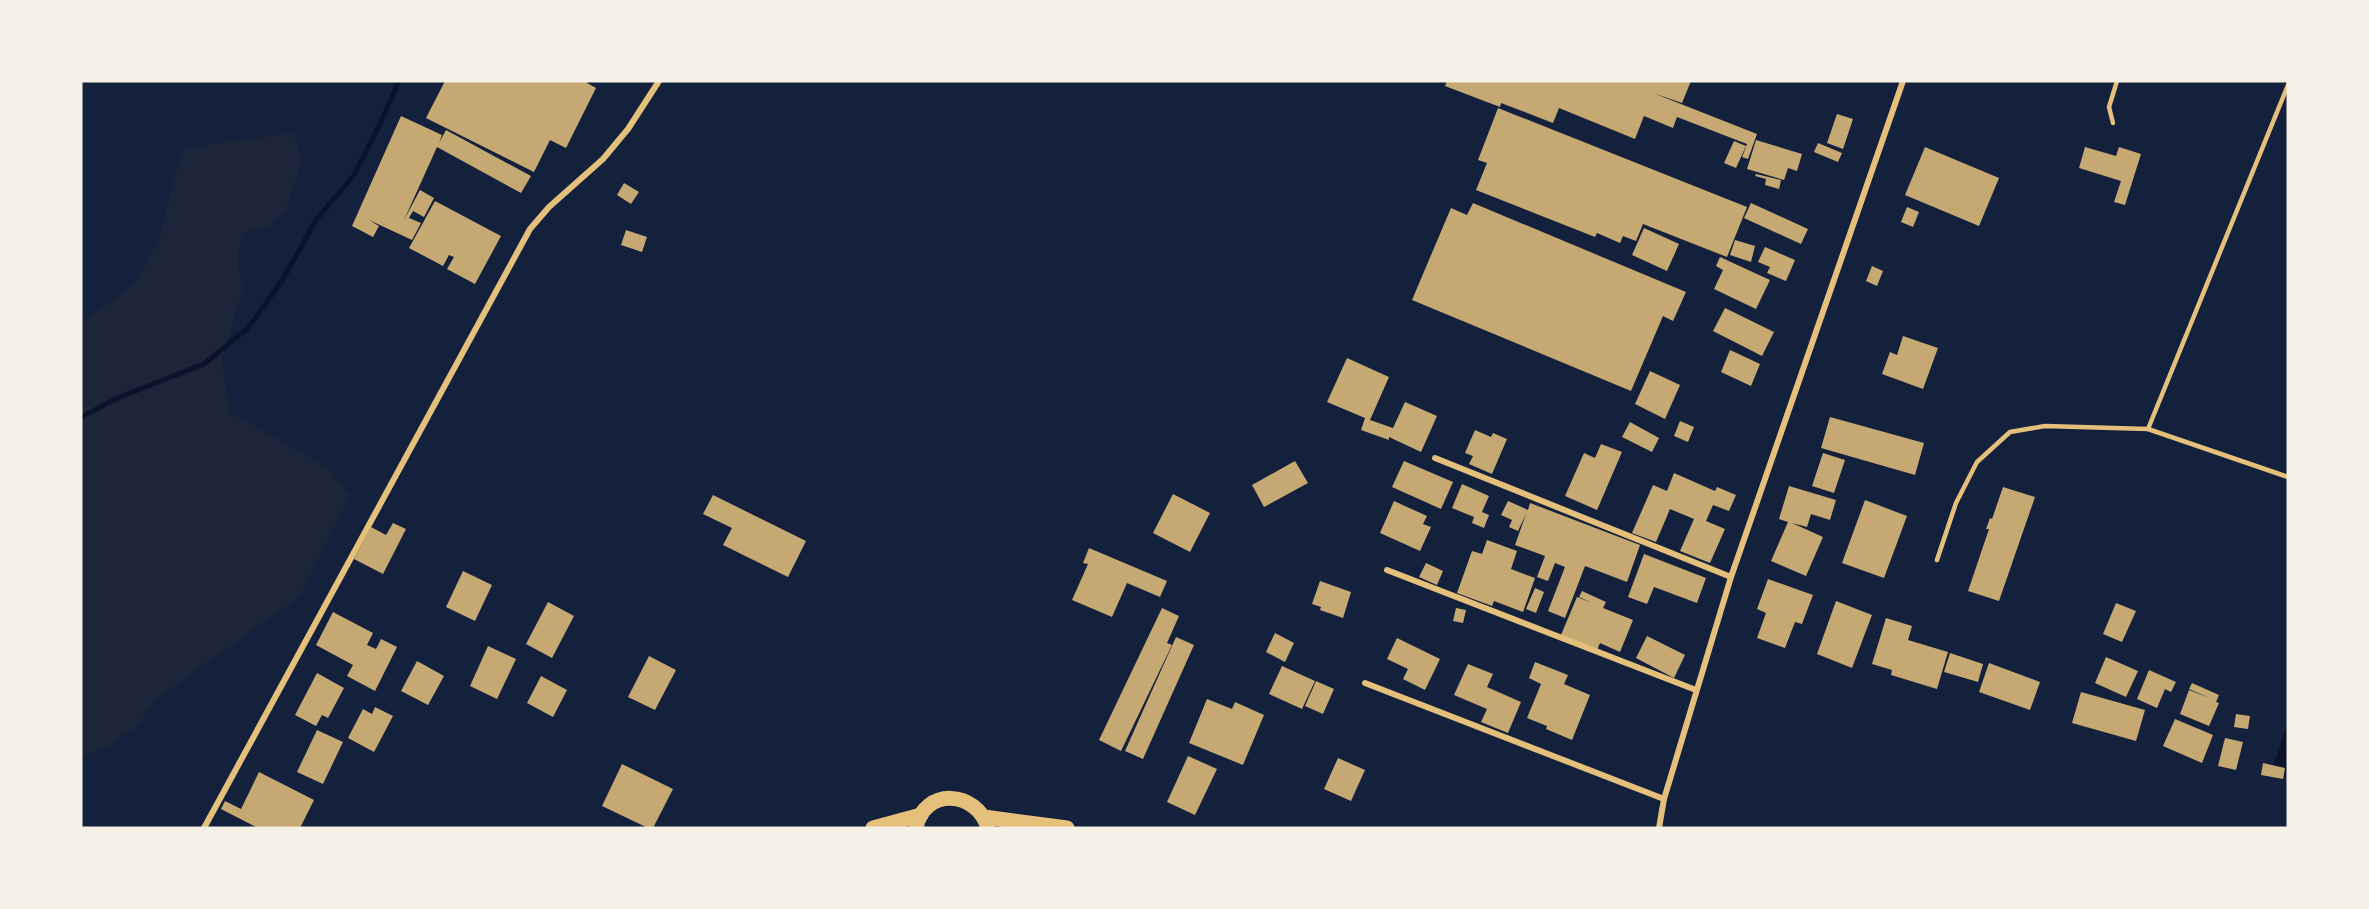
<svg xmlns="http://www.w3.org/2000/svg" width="2369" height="909" viewBox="0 0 2369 909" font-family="'Titillium Web',sans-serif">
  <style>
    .green { fill: #1d2539 }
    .water { fill: #0b132b }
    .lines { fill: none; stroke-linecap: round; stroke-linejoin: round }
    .stream { stroke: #0b132b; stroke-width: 5 }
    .building { fill: #c6a872 }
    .service { stroke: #e5c07b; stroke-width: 4.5 }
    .minor { stroke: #e5c07b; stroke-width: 6 }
    .trunk { stroke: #e5c07b; stroke-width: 15 }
  </style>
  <rect width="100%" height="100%" fill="#14213d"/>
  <path class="green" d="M293,133L302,160L286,211L270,225L244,233L237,254L242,290L222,360L230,412L330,469L350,495L299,597L155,700L137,726L106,747L81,758V324L136,282L159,240L183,148Z"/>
  <path class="water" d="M2288,722V772L2273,767Z"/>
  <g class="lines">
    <path class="stream" d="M81,417L120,397L204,364L247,329L282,281L316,220L354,175L379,126L399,81"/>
  </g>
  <g class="building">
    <path d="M445,81H588L587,83L596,88L566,148L550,140L534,172L426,118Z"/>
    <path d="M1447,81H1691L1682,103L1653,93L1757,134L1748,159L1742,157L1747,144L1677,117L1673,128L1644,116L1635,139L1559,108L1553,123L1501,103L1500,107L1445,86Z"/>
    <path d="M1498,108L1747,207L1727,257L1643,224L1636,241L1623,236L1620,243L1597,233L1595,237L1476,190L1487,163L1478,160Z"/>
    <path d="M1837,114L1853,119L1843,149L1827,143Z"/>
    <path d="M401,116L442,135L439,143L446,130L531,176L521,193L437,147L404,220L420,190L434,198L424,217L413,211L409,218L421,223L412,240L369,220L379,226L373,237L352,226Z"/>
    <path d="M1756,140L1802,154L1797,171L1788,168L1784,180L1747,169Z"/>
    <path d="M1734,141L1746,146L1736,168L1724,163Z"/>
    <path d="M1818,143L1842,153L1838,162L1814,152Z"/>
    <path d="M1925,147L1999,178L1979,226L1905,195Z"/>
    <path d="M2085,147L2116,156L2119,147L2141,154L2125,205L2114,202L2121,181L2079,168Z"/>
    <path d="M1756,174L1781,180L1779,189L1765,185L1766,179L1755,176Z"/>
    <path d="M624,183L639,192L631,204L617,195Z"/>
    <path d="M435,201L501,236L475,284L447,269L454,257L449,255L443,266L409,248Z"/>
    <path d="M1473,203L1686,292L1673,321L1663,316L1631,391L1412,300L1451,208L1467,215Z"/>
    <path d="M1751,203L1808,229L1801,244L1744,218Z"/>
    <path d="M1907,207L1919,212L1913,227L1901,222Z"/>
    <path d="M1644,228L1679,244L1667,271L1632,255Z"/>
    <path d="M626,230L647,237L642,252L621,245Z"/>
    <path d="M1735,240L1755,246L1751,262L1730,255Z"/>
    <path d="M1765,247L1795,260L1786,281L1767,273L1770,267L1758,262Z"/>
    <path d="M1720,257L1770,280L1756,309L1714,289L1723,270L1716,266Z"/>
    <path d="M1872,266L1883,271L1877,286L1866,281Z"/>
    <path d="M1725,308L1774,332L1762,356L1713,331Z"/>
    <path d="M1903,336L1938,348L1923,389L1882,374L1890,352L1897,355Z"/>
    <path d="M1730,350L1760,364L1751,386L1721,372Z"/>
    <path d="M1347,358L1389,377L1370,420L1393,428L1405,402L1437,416L1421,452L1389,437V440L1361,430L1365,418L1327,402Z"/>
    <path d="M1650,371L1680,385L1665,419L1635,404Z"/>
    <path d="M1830,417L1924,443L1915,475L1821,448Z"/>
    <path d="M1680,421L1694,427L1688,442L1674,436Z"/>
    <path d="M1630,422L1659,438L1652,452L1622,437Z"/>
    <path d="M1475,430L1491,437L1493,433L1507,439L1492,474L1469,464L1473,456L1465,453Z"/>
    <path d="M1601,444L1622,452L1597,510L1565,496L1584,453L1595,458Z"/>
    <path d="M1823,453L1845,460L1834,493L1812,486Z"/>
    <path d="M1295,461L1308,483L1264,507L1252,485Z"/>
    <path d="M1404,461L1453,482L1441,509L1392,487Z"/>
    <path d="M1674,473L1715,491L1717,487L1736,495L1729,511L1713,505L1706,521L1725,529L1710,563L1680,551L1694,519L1670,509L1656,542L1632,533L1653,485L1667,491Z"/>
    <path d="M1462,484L1489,496L1482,512L1489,515L1484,528L1472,523L1474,517L1452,508Z"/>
    <path d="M1789,486L1836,500L1830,520L1811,514L1807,527L1792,523L1823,537L1806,576L1771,561L1788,522L1779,519Z"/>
    <path d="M2003,487L2035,497L1999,601L1968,591L1989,529H1986L1990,518L1992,519Z"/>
    <path d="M1173,494L1210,513L1190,552L1153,533Z"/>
    <path d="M713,495L806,541L788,577L723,545L732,528L703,514Z"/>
    <path d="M1865,500L1907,516L1884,578L1842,563Z"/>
    <path d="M1394,501L1427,516L1423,524L1431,527L1420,551L1380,533Z"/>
    <path d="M1508,501L1528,510L1530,503L1640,545L1627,582L1585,566L1565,618L1548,611L1565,567L1555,563L1548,581L1537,577L1545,556L1515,545L1526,514L1518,531L1509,527L1512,520L1501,515Z"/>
    <path d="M393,523L406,529L383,574L354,559L371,527L386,535Z"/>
    <path d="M1487,540L1517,551L1511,569L1535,578L1523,612L1494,601L1492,606L1457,593L1472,551L1482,554Z"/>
    <path d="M1089,548L1167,581L1160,597L1127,583L1112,617L1072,600L1088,564L1083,563Z"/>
    <path d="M1644,554L1706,578L1697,603L1654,587L1647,604L1628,597Z"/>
    <path d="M1426,563L1443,571L1437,585L1419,577Z"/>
    <path d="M463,571L492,585L475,621L446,607Z"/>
    <path d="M1768,579L1813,595L1802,624L1795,622L1785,648L1757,638L1766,613L1757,609Z"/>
    <path d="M1320,581L1351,592L1343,618L1320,610L1321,607L1312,604Z"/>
    <path d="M1535,588L1544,592L1536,613L1526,609Z"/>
    <path d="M1582,591L1606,602L1603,608L1633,620L1620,652L1600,643L1597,650L1561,635L1577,597L1592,603L1579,597Z"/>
    <path d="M1836,601L1872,615L1852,668L1817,654Z"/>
    <path d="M548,602L574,616L552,658L526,644Z"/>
    <path d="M2116,603L2136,611L2122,642L2103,634Z"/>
    <path d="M1162,608L1179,616L1167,643L1172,645L1121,751L1099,740Z"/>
    <path d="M1456,608L1466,610L1463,623L1453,621Z"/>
    <path d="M333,612L373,633L367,645L376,649L381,639L397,647L375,691L347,676L353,665L316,645Z"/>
    <path d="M1886,618L1912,626L1908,640L1948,652L1937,689L1891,675L1892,670L1872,664Z"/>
    <path d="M1275,633L1294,643L1285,662L1266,652Z"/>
    <path d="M1647,636L1685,655L1674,678L1636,658Z"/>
    <path d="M1176,637L1194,645L1143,759L1125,751Z"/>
    <path d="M1397,638L1440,659L1425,690L1403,679L1408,669L1387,659Z"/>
    <path d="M488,646L516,659L497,699L470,686Z"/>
    <path d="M1950,653L1983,664L1978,682L1944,672Z"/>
    <path d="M649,656L676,670L655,710L628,697Z"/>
    <path d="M2106,657L2138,671L2126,697L2095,683Z"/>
    <path d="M417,661L444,676L428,705L401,691Z"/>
    <path d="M1535,662L1568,675L1564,684L1590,695L1572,740L1546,729L1547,726L1527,718L1541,684L1529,678Z"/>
    <path d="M1989,663L2040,682L2030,710L1979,692Z"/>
    <path d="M1468,664L1493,674L1487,687L1521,702L1508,733L1481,722L1487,709L1454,695Z"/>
    <path d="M1282,666L1315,681L1302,709L1269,694Z"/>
    <path d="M2149,670L2176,682L2171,692L2165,689L2157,708L2137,699Z"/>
    <path d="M317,673L344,688L328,718L322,715L316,726L295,715Z"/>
    <path d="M541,676L567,690L553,717L527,703Z"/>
    <path d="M1316,681L1334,689L1323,714L1305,706Z"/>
    <path d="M2192,683L2219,695L2216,702L2219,703L2209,726L2180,714L2189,690L2210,698L2189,689Z"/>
    <path d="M2081,692L2145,710L2136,741L2072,723Z"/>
    <path d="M1207,699L1232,709L1235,702L1264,715L1243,765L1189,743Z"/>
    <path d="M375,707L393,716L374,752L348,738L363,709L372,714Z"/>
    <path d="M2236,714L2250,716L2248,729L2234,727Z"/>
    <path d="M2175,719L2213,735L2202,763L2163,746Z"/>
    <path d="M317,730L343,742L323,784L297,772Z"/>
    <path d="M2225,738L2243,742L2236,770L2218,766Z"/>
    <path d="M1188,756L1217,769L1195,815L1167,802Z"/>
    <path d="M1338,758L1365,770L1351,801L1324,789Z"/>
    <path d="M2263,763L2285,768L2283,779L2261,775Z"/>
    <path d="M622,764L673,789L653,828H648L602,806Z"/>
    <path d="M259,772L314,800L300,828H258L221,809L225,801L241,809Z"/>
  </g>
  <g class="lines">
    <g class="service">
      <path d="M2113,123L2109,107L2117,81"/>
      <path d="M2148,429L2288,85"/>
      <path d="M1937,560L1956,503L1977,462L2010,432L2045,426L2148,429L2288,477"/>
    </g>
    <g class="minor">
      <path d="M1435,458L1731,577"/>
      <path d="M1387,570L1696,690"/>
      <path d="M1365,683L1664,799"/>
      <path d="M204,828L530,229L549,207L603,159L628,129L659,81"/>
      <path d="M1659,828L1664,799L1731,577L1903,81"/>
    </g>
    <g class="trunk">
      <path d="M984,817L1067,828"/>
      <path d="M873,828L921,815"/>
      <path d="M916,828C924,787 977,790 988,828"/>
    </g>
  </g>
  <rect width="2369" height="909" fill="none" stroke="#f6f1e7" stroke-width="165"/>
</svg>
